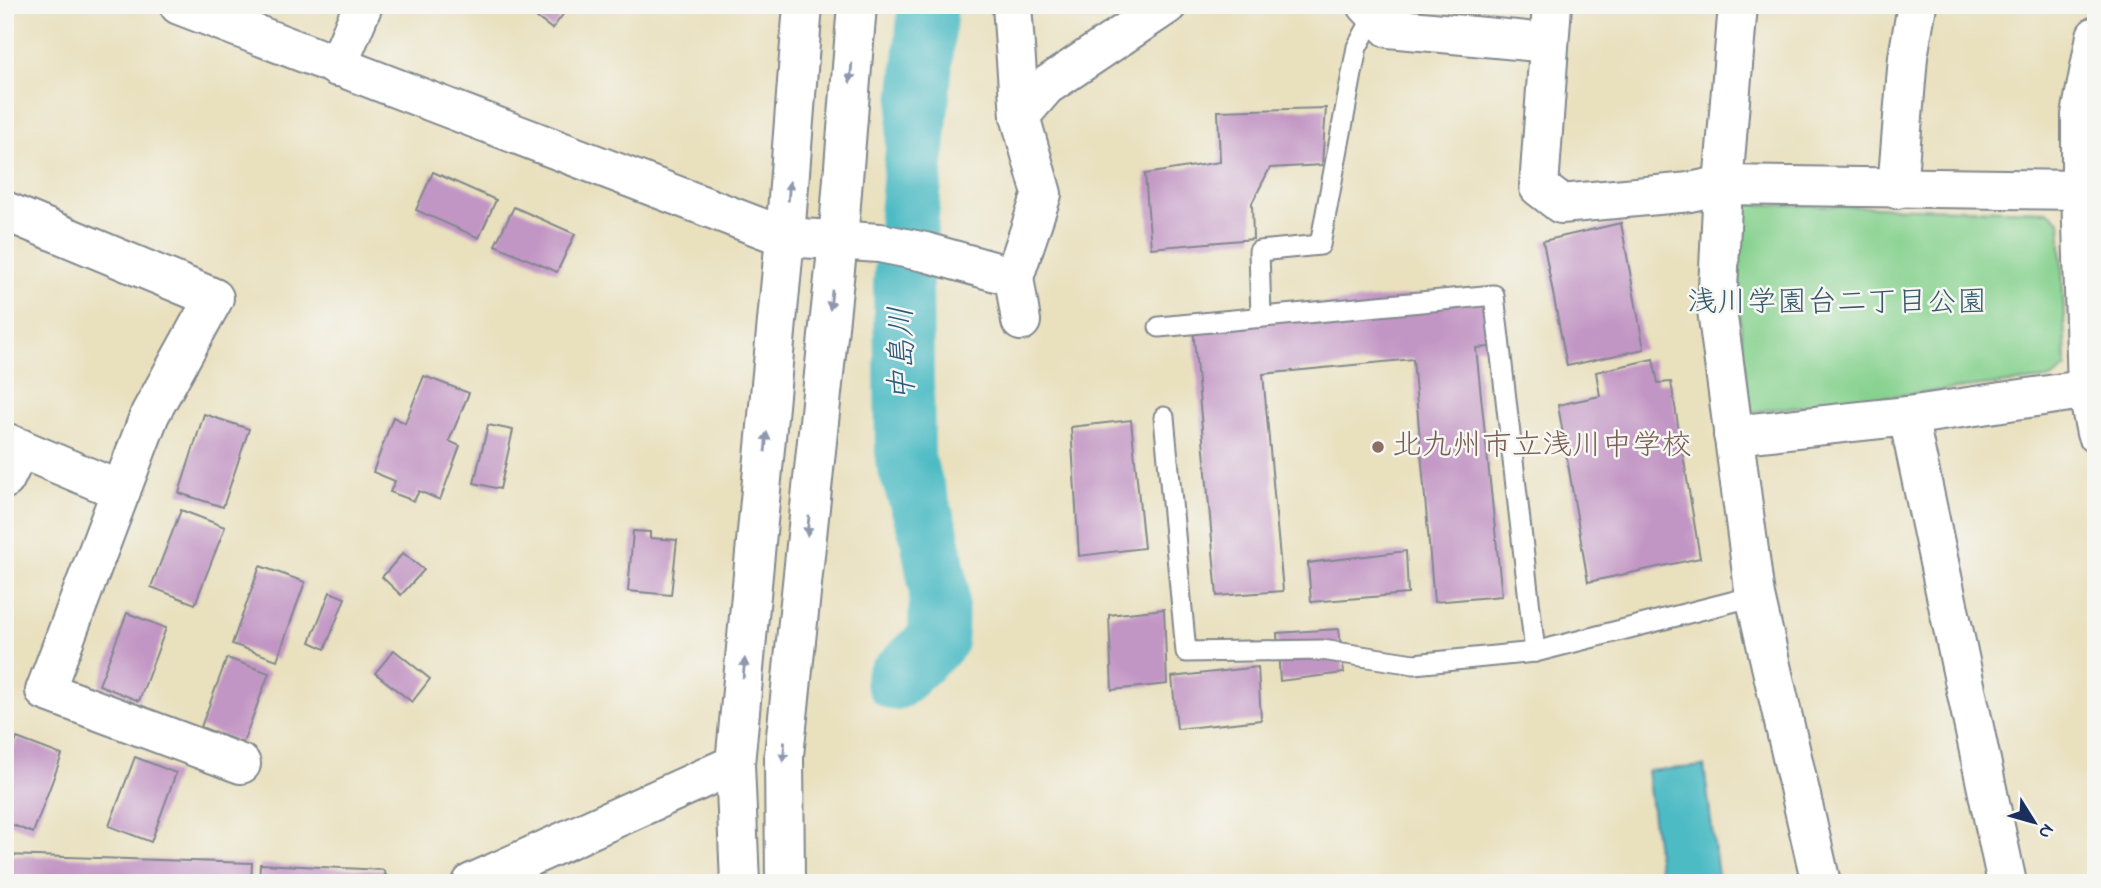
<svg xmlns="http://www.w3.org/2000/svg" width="2101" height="888" viewBox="0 0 2101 888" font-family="'Indie Flower','Klee One',sans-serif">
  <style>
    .green { fill: #86d18e; stroke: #508076; stroke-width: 2 }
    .water { fill: #4dbbc4; stroke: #347591; stroke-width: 2 }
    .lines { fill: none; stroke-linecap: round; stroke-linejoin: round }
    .river { stroke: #4dbbc4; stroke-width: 60 }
    .building { fill: #c296c4 }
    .service-casing { stroke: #82888e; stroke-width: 23 }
    .minor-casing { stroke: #82888e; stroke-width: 42 }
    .tertiary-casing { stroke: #82888e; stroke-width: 42 }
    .service { stroke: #fff; stroke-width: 19 }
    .minor { stroke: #fff; stroke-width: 38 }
    .tertiary { stroke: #fff; stroke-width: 38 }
    .oneway { fill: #8d97ae }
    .education-dot { fill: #8d6e63; stroke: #f6f6f2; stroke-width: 2.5 }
    .labels { text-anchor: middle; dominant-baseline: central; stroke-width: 5; stroke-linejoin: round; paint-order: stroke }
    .park-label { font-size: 30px; fill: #36586a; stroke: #f6f6f2 }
    .education-label { font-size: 30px; fill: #785e54; stroke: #f6f6f2; text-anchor: start }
    .water-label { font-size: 32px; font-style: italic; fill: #2a597d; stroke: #f6f6f2 }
  </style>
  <rect width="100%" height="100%" fill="#f6f6f2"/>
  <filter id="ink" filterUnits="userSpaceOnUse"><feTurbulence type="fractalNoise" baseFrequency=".0143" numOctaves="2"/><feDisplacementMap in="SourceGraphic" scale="14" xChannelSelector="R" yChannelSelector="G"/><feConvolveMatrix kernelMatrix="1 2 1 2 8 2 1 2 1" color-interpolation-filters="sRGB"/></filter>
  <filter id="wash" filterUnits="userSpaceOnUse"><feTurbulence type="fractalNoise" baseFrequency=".00686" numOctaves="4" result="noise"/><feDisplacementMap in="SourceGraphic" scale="28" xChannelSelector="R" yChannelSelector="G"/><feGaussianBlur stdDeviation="1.57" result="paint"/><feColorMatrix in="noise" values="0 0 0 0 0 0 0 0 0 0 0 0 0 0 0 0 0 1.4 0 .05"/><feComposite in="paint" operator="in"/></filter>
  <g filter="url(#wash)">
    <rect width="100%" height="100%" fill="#e9e0be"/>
    <path class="green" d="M1738,204L2047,211L2060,221L2066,367L2053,378L1749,412L1739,308Z"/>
    <path class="water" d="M1704,766L1719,883H1661L1647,771Z"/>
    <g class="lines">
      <path class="river" d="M895,680L938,640L939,589L929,533L905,459L903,283L928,5"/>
    </g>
    <g id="blocks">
      <g class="building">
        <path d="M520,5H570L552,29Z"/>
        <path d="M1326,108L1322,165L1270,168L1252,203L1253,239L1151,248L1145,174L1220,162L1218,111Z"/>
        <path d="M433,172L496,200L479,238L416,210Z"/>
        <path d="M514,207L575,234L557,272L495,245Z"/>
        <path d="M1621,223L1644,349L1567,366L1543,241Z"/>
        <path d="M1488,288L1490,347L1476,348L1502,596L1434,602L1413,359L1263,374L1283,591L1217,596L1192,316Z"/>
        <path d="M1653,359L1658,383L1671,382L1700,558L1588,582L1558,405L1600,396L1596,372Z"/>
        <path d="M424,376L469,393L449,441L460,446L440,500L419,491L414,501L390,492L395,481L373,472L393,417L405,423Z"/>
        <path d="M204,414L249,429L223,507L179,493Z"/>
        <path d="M1131,420L1144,548L1079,556L1071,427Z"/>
        <path d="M488,425L513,430L500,489L474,483Z"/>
        <path d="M181,510L225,527L195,604L151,587Z"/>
        <path d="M633,531L650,532V538L677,540L671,595L628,591Z"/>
        <path d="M1406,551L1408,594L1311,602L1308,563Z"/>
        <path d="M403,553L424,570L401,595L382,577Z"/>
        <path d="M260,566L305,582L277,660L232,644Z"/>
        <path d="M330,592L345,598L325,649L310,642Z"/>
        <path d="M1164,609L1167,684L1112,690L1109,615Z"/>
        <path d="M127,613L166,628L139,701L99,685Z"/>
        <path d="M1339,629L1344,673L1280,681L1277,633Z"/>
        <path d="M394,650L430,679L412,702L375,673Z"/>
        <path d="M227,658L269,673L243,743L201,727Z"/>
        <path d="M1258,667L1261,720L1177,729L1172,677Z"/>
        <path d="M17,738L62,755L33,833L5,822V769Z"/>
        <path d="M135,757L176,773L151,842L109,826Z"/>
        <path d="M5,855L252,863L251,883H5Z"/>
        <path d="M260,864L383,870L386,875L371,883H259Z"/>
      </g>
    </g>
  </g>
  <g filter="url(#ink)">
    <use href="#blocks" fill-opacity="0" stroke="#82888e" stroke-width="2"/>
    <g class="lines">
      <g class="service-casing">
        <g id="service">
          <path d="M1261,317L1259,251L1320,245L1357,47L1375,14"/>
          <path d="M1159,327L1494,295L1535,652"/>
          <path d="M1164,417L1186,652L1322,650L1414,664L1535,652L1755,596"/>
        </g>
      </g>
      <g class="minor-casing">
        <g id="minor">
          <path d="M179,5L785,237L880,243L925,252L1014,277L1021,321"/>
          <path d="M1012,5L1020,116L1042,194L1014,277"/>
          <path d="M1367,5L1389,28L1548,43"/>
          <path d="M1552,5L1539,187L1561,204L1690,192L1723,185L2081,190"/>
          <path d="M1738,5L1723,185L1717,310L1755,596L1821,883"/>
          <path d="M2096,36L2081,115V190L2087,389L2096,433"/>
          <path d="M337,67L363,5"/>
          <path d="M1020,116L1046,86L1167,5"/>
          <path d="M1897,189L1908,57L1917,5"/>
          <path d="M5,211L214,298L150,414L45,691L241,764"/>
          <path d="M1908,416L2007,883"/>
          <path d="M1733,435L1908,416L2096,388"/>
          <path d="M5,442L121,491"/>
          <path d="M5,479L20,448"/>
          <path d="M472,883L735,764"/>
        </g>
      </g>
      <g class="tertiary-casing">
        <g id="tertiary">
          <path d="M740,883L735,764L785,237L803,5"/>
          <path d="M785,883L784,755L838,241L857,5"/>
        </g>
      </g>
      <use href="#service" class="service"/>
      <use href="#minor" class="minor"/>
      <use href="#tertiary" class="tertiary"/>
    </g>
    <defs><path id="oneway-solid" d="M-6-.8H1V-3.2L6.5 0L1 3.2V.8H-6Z" transform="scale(1.75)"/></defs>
    <g class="oneway">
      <use href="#oneway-solid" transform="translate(851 73) rotate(95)"/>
      <use href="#oneway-solid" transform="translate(789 191) rotate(-86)"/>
      <use href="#oneway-solid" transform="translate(831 300) rotate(96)"/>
      <use href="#oneway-solid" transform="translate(766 442) rotate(-85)"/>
      <use href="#oneway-solid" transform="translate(808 526) rotate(96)"/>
      <use href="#oneway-solid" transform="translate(744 668) rotate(-85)"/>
      <use href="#oneway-solid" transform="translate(784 752) rotate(93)"/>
    </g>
  </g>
  <circle class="education-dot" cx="1378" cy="447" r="7"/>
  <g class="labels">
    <g class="park-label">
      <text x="1837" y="304">浅川学園台二丁目公園</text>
    </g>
    <g class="education-label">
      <text x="1392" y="447">北九州市立浅川中学校</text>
    </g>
    <g class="water-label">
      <text transform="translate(904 354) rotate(-91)">中島川</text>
    </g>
  </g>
  <rect width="2101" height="888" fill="none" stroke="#f6f6f2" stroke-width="28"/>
  <g transform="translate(2034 822) rotate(127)" stroke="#f6f6f2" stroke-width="5" paint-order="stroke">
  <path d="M0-5L12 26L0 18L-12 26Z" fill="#1b2f5e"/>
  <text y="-10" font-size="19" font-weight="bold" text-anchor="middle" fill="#1b2f5e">N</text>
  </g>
</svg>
